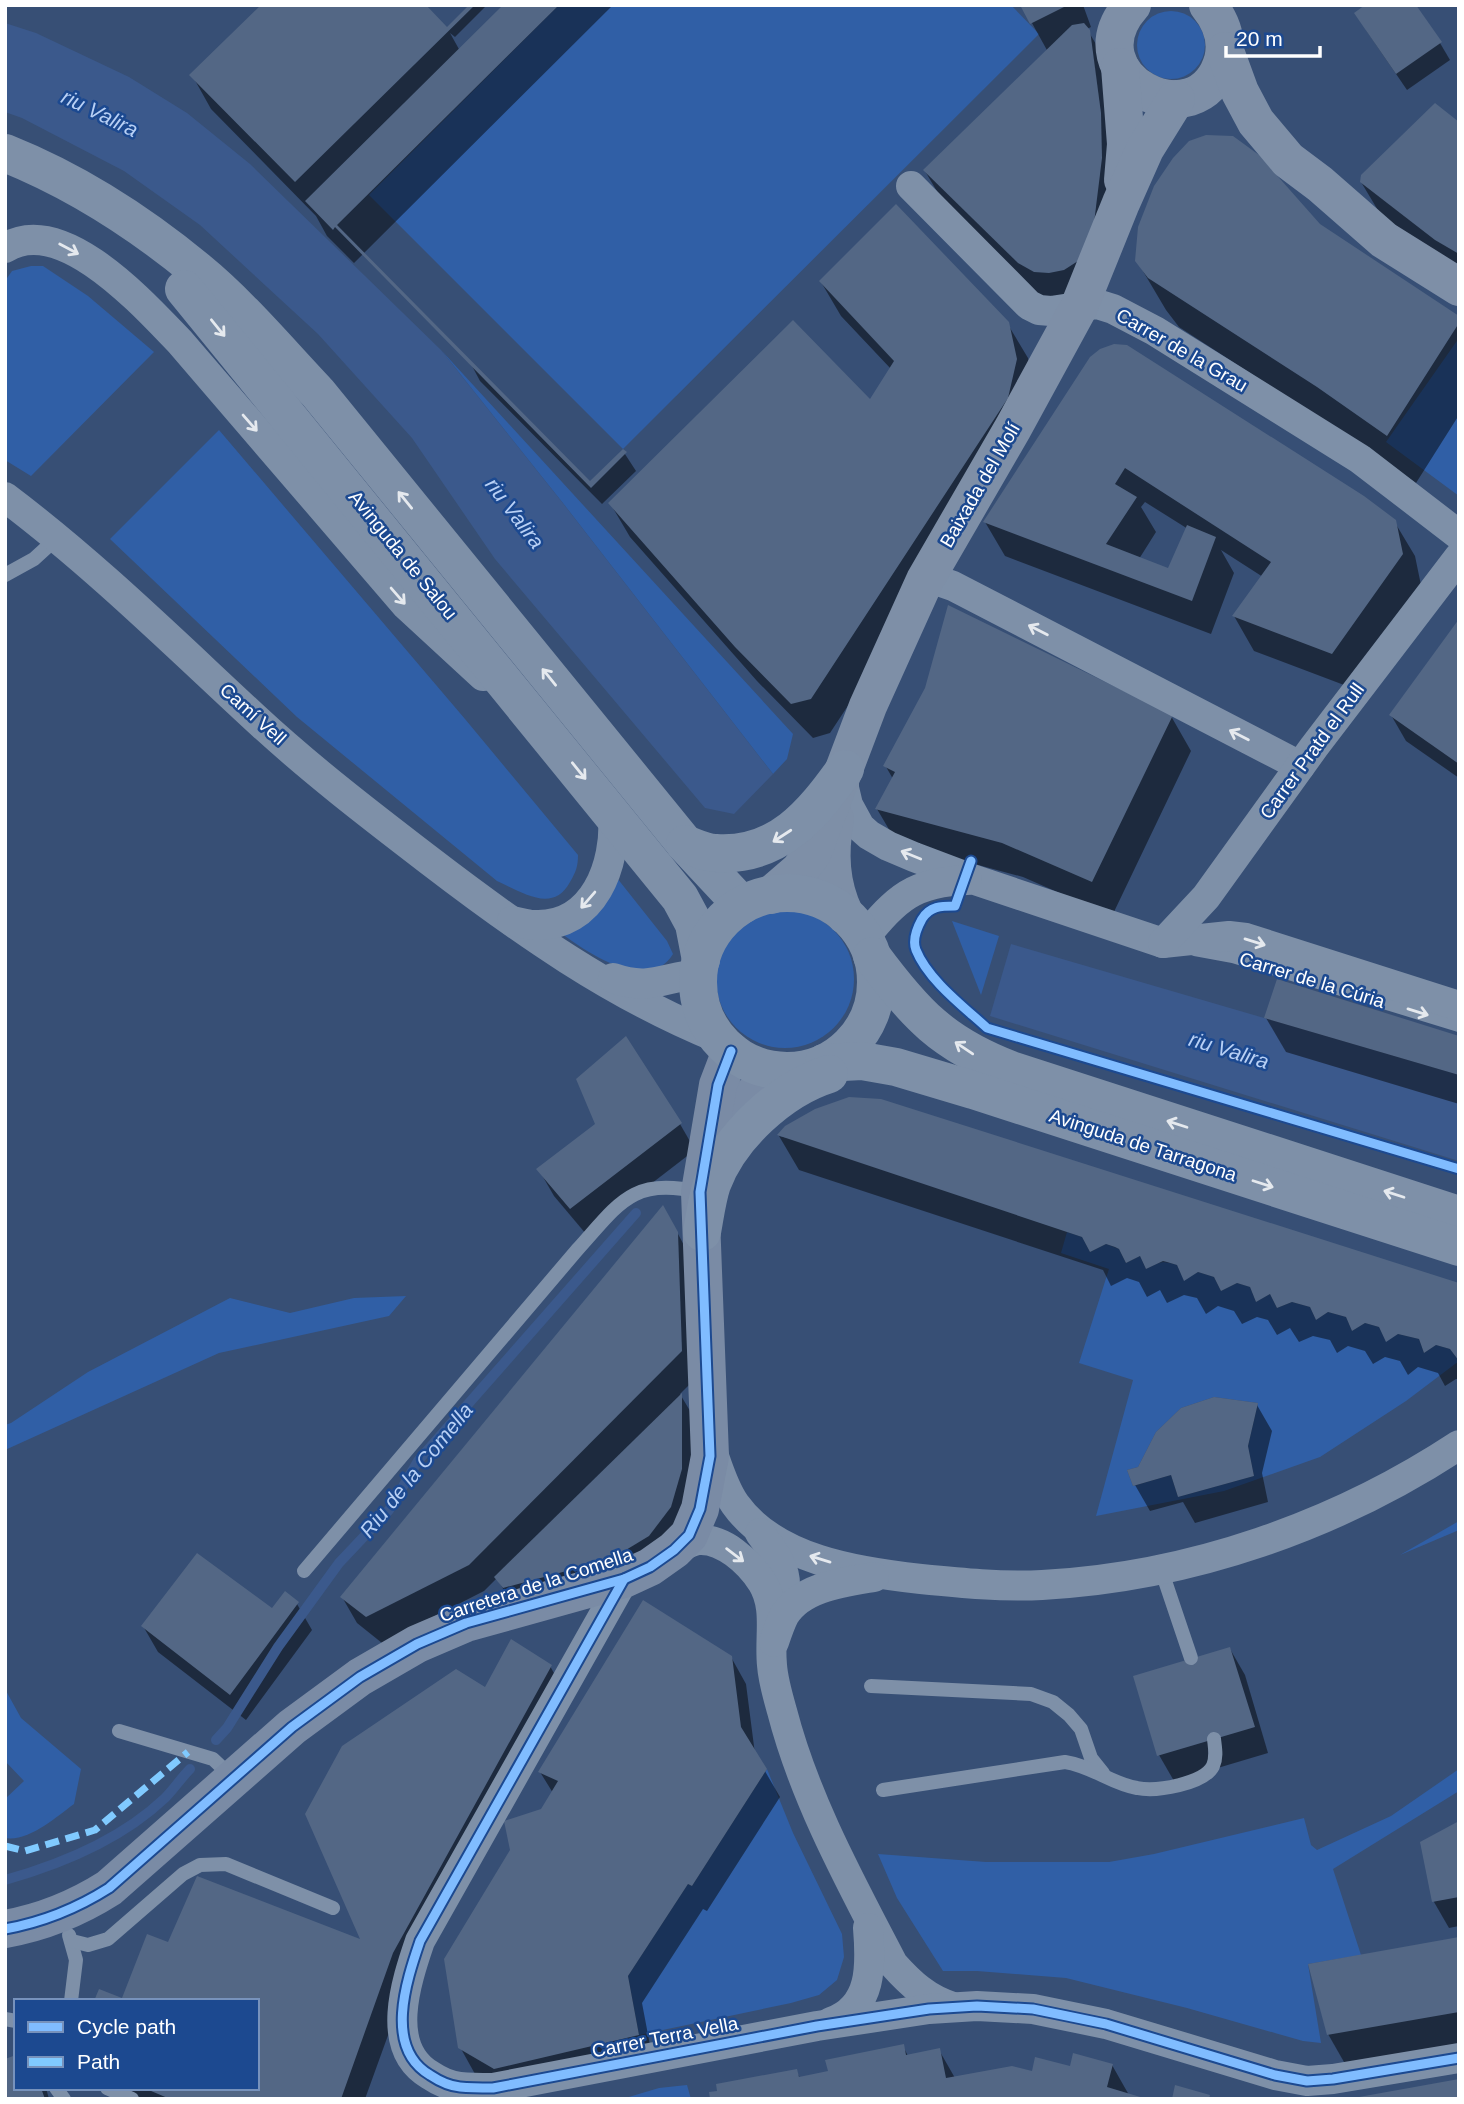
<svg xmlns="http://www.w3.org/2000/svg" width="1464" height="2104" viewBox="0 0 1464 2104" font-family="Helvetica,sans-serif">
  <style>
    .green { fill: #305fa6; fill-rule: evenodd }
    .water { fill: #3b598c }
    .shadow { fill: #0007; fill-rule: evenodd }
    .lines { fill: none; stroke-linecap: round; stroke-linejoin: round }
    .stream { stroke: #3b598c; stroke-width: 10 }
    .building { fill: #536785 }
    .service { stroke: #7e90a8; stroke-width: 14 }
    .minor { stroke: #7e90a8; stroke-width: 30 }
    .secondary { stroke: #7a8ba5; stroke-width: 38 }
    .primary { stroke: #7e8fa7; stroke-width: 38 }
    .trunk { stroke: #7e90a8; stroke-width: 38 }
    .quiet { stroke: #80caff; stroke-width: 7; stroke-dasharray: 14 7; stroke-linecap: butt }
    .cycleway-casing { stroke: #1c4990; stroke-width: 13 }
    .cycleway { stroke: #80bcff; stroke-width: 9 }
    .oneway { stroke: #e5e9ee }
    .labels { text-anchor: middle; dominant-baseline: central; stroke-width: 5; stroke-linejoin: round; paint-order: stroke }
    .street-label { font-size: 19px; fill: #fff; stroke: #1c4990 }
    .water-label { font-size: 21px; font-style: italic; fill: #b8d0f5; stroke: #1c4990 }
  </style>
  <rect width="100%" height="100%" fill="#374f75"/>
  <g class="green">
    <path d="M559,5H1011L1039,34L623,449L369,195Z"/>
    <circle cx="1171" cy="45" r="34"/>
    <path d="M31,266H43L88,296L154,352L31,476L5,460V281L12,271Z"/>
    <path d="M1459,338V496L1386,442Z"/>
    <path d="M441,350L793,734L787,759L773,774L562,502Z"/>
    <path d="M219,430L465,719L578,855C578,866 576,872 570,882C553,914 522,892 497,881L297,717L110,539Z"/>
    <path d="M617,878L667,941L673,954C649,994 588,953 562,934C594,925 605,907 617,878Z"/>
    <circle cx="785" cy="979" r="69"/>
    <path d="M952,921L999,936L981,995Z"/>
    <path d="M1067,1232L1082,1237L1090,1252L1106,1244L1119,1249L1126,1263L1140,1256L1146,1269C1160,1262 1162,1260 1177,1265L1184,1280L1198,1272L1214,1277L1221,1291L1237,1283L1250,1287L1256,1302L1270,1294L1277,1308L1292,1302L1310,1307L1316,1320L1328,1312L1346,1317L1352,1331L1365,1323L1379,1327L1386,1341L1398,1334L1419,1339L1424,1353L1436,1345L1450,1349L1459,1361L1406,1401L1320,1457L1224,1491L1096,1516L1133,1380L1079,1363L1109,1269L1061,1253ZM1214,1397L1258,1403L1248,1446L1254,1476L1178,1497L1171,1475L1133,1486L1127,1470L1138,1467L1156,1432L1181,1408Z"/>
    <path d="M406,1296L389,1316L219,1353L5,1450V1425L11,1423L88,1372L230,1298L290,1313L354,1298Z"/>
    <path d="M1459,1521V1530L1400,1555Z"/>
    <path d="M5,1689L21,1718L81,1769L74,1804C56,1817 29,1842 5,1838V1799L24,1781L5,1761Z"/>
    <path d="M767,1769L793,1833L842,1934L844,1957L837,1980L819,1995L791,2003L639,2035L628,1976L688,1884L692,1886Z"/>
    <path d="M1459,1769V1791L1333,1869L1361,1955L1308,1964L1321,2043L1303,2041L1187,2008L1066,1978L977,1971H943L897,1898L878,1854L986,1862H1109L1154,1854L1304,1818L1311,1845L1317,1850L1391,1816Z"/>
    <path d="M687,2085L691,2099H622L659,2088Z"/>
  </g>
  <g class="water">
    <path d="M5,23L36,33L129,77L187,113L250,164L441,350L562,502L773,774L734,814L705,808L495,559L412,438L318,334L200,225L124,171L22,118L5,112Z"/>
    <path d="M1011,944L1459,1075V1161L990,1016Z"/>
  </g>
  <g class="shadow">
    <path d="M66,5H95L67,7Z"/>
    <path d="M472,5H487L455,37L450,33L460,51L506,5H613L354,263L327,236L316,216L211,109L192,75L447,29Z"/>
    <path d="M1022,5H1083L1091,27L1087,29L1109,66L1121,193L1097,295L1040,297L945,205L925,171L1048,52Z"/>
    <path d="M1366,30L1440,43L1450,60L1407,90Z"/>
    <path d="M1459,124V275L1382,217L1361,182Z"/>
    <path d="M1319,226L1459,318V415L1416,483L1347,436L1179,327L1166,310L1137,261Z"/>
    <path d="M821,282L1007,323L1028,358L1036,394L1027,433L830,733L813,738L757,681L630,537L610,503L871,402L891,369L841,316Z"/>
    <path d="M1091,358L1394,521L1415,556L1422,590L1352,688L1254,651L1234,616L1263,577L1221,550L1234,573L1211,634L1005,556L985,522ZM1145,502L1188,529L1169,571L1139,559L1156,532L1141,507Z"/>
    <path d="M471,364L590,484L623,451L636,471L602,504L480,381Z"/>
    <path d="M1459,622V778L1406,741L1391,715Z"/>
    <path d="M1171,716L1191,751L1112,916L1023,877L897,843L877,809L893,779L885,765Z"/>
    <path d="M1266,1018L1459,1038V1104L1286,1052Z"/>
    <path d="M597,1124H680L695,1150L586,1234L554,1196L539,1170Z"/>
    <path d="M779,1136L1459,1284V1379H1456L1445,1386L1438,1373L1418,1367L1408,1375L1400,1361L1385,1357L1373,1364L1365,1351L1348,1346L1337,1353L1330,1340L1313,1336L1299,1342L1290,1328L1277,1335L1268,1320L1257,1317L1242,1324L1234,1311L1218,1306L1206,1314L1197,1298L1184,1295L1167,1303L1160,1290L1147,1297L1139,1282L1127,1278L1111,1286L1103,1270L799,1170Z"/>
    <path d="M678,1234L692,1260L696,1378L680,1394L696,1421V1496L664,1562L511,1603L497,1578L484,1591L382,1643L357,1623L342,1597Z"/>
    <path d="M1257,1405L1272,1431L1262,1473L1268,1502L1195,1523L1183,1502L1150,1511L1135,1485L1139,1468Z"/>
    <path d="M297,1604L312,1630L246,1720L158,1652L143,1626L272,1610Z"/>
    <path d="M1230,1649L1245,1675L1268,1753L1174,1781L1159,1755Z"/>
    <path d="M731,1657L746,1684L755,1754L780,1797L707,1911L703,1909L642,2003L653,2061L510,2095L475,2074L460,2047L543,1810L553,1793L540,1772Z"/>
    <path d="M550,1666L565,1693L408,1980L365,2099H121L94,2088H257V2001L123,2000L169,1944L364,1942L486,1689Z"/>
    <path d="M1459,1823V1926L1449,1928L1434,1902Z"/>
    <path d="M1459,1938V2065L1356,2083L1328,2034Z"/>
    <path d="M903,2046L908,2056L939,2050L955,2078L1112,2065L1129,2095L712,2099L796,2071L800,2078L830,2073Z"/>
    <path d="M16,2088H46L49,2099H5Z"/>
  </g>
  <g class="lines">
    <g class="stream">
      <path d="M216,1740L227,1728L278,1647L339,1563L389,1510L418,1461L636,1213"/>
      <path d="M5,1880C62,1864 122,1839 165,1798C174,1789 181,1778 190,1769"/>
    </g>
  </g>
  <g class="building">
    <path d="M261,5H426L447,27L469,5H475L295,182L189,75Z"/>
    <path d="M503,5H559L337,225L590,481L623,449L627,452L591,488L335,227L333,230L305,201Z"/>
    <path d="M1020,5H1068L1030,24Z"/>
    <path d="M1365,5H1416L1442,42L1396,74L1354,13Z"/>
    <path d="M1084,23L1090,30L1101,113L1102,158L1094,223L1078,261L1064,270L1049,273L1034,272L1018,263L923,170L1072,25Z"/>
    <path d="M1435,103L1459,122V254L1435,240L1360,182L1361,175Z"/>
    <path d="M1206,135L1233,136L1259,155L1320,224L1459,316V323L1387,436L1317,387L1148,278L1135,261L1138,227L1154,186L1173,158L1189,141Z"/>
    <path d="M896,204L1009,322L1017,359L1008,398L811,699L791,704L735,647L608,503L793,320L870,399L894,361L819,281Z"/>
    <path d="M1114,344L1127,345L1364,496L1396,520L1403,554L1332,654L1232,616L1271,562L1125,468L1115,484L1137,497L1106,544L1168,568L1187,525L1216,537L1192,601L983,522L1090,357L1100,349Z"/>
    <path d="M948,605L1173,715L1092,882L1002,843L875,809L895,772L883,766L925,688Z"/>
    <path d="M1459,619V764L1389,715Z"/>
    <path d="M1277,979L1459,1036V1075L1264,1018Z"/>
    <path d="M626,1036L682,1123L570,1209L536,1169L595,1124L576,1079Z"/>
    <path d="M849,1097L881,1099L1459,1283V1361L1450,1349L1436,1345L1424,1353L1419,1339L1398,1334L1386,1342L1379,1327L1365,1323L1352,1331L1346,1317L1328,1312L1316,1320L1310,1307L1292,1302L1277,1308L1270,1294L1256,1302L1250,1287L1237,1283L1221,1291L1214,1277L1198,1272L1184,1281L1177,1265L1167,1262L1163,1261L1146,1269L1140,1256L1126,1263L1119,1249L1115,1247L1106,1244L1090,1252L1082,1237L777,1135L785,1126L815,1109Z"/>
    <path d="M663,1205L678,1232L682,1351L469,1565L366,1617L340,1597Z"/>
    <path d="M682,1393V1469L671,1507L649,1536L611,1559L503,1588L494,1577Z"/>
    <path d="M1214,1397L1258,1403L1248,1446L1254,1476L1178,1497L1171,1475L1133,1486L1127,1470L1138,1467L1156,1432L1181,1408Z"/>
    <path d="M197,1553L272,1608L285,1591L299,1602L230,1695L141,1626Z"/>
    <path d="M643,1600L732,1656L741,1727L767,1769L692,1886L688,1884L628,1976L639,2035L494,2069L458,2048L444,1959L510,1850L504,1821L541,1809L558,1781L538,1772Z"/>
    <path d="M511,1639L552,1665L393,1953L341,2099H170L144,2088H257V2001H94L99,1989L122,1998L147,1934L168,1942L197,1876L360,1939L305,1814L342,1746L456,1669L485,1687Z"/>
    <path d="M1230,1647L1255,1727L1157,1756L1133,1676Z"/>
    <path d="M1459,1821V1897L1432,1902L1420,1842Z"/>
    <path d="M1459,1937V2012L1327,2035L1308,1964Z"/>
    <path d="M904,2044L906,2055L940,2048L946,2078L1012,2066L1032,2071L1035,2057L1070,2066L1073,2053L1113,2064L1107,2087L1147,2099H710L709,2092L717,2091L716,2084L797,2069L799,2077L828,2071L825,2060Z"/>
    <path d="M16,2055V2088H41L45,2099H5V2059Z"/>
    <path d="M1459,2079V2099H1359V2097Z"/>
    <path d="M1175,2085L1210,2095L1209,2099H1172Z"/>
  </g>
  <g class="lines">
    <g class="service">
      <path d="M5,575L34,559L58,537"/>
      <path d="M1195,949L1233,956L1459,1025"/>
      <path d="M1161,1569L1191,1658"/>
      <path d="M304,1571L577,1250C618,1205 632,1176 698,1192"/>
      <path d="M871,1686L1031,1694L1053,1702L1069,1715L1081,1729L1091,1758L1103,1773"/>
      <path d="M119,1731L213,1759L232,1777"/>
      <path d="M883,1790L1065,1762C1092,1766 1112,1784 1137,1788C1156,1792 1204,1784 1213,1766C1217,1757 1215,1748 1214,1739"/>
      <path d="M69,1935L76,1960L71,2001"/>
      <path d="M72,1941L88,1945L108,1939L183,1874L200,1865L226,1864L333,1908"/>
      <path d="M5,2019L16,2021"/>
      <path d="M56,2088L64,2099"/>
      <path d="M107,2088L132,2099"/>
    </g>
    <g class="minor">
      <path d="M911,186L1029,305L1039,310L1051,311L1097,304L1113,309L1155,331L1360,459L1459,535"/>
      <path d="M5,248C62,212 144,305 180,342L406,605L483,676"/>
      <path d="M5,497C94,564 173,642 254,717C310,769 370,815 430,861C520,930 612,995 718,1038"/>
      <path d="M927,577L953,586L1300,766"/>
      <path d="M844,777V788L848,805L860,827L869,835L888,846L914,857L975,880L1163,943L1229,936L1246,938L1459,1006"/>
      <path d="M512,921C519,922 527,925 534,925C594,928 617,864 613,814"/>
      <path d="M864,938C897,898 913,882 967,880"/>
      <path d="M1163,943L1206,897L1314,747L1459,557"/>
      <path d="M613,978C650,991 664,977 699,974"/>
      <path d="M710,1445C717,1464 723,1487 735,1504C775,1560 857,1572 921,1579C961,1583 1002,1587 1042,1585C1190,1577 1336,1526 1459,1445"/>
      <path d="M760,1533C786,1568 791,1578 779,1621"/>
      <path d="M674,1550C681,1547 690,1541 698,1540C723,1538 749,1562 762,1582C778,1608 769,1636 772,1665C773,1680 778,1697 782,1711C805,1800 851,1883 893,1964C911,1984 927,1999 953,2007"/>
      <path d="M624,1579L420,1941C406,1982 384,2048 430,2075C439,2081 449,2086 460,2087C471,2088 482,2088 493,2088L817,2026L929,2009L977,2006L1033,2009L1106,2024L1275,2075L1307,2081L1333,2079L1459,2058"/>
      <path d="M774,1642C777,1633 780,1624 784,1616C801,1587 844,1582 874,1577"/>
      <path d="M831,2022C873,2008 871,1964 868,1928"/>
    </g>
    <g class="secondary">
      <path d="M713,1145C735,1102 753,1092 794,1071"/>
      <path d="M5,1929C44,1922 76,1909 109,1888L292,1727L360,1677L417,1644L466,1623L624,1579L650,1567L674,1550L689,1535L700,1509L710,1456L700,1192L718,1085L731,1051"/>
    </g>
    <g class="primary">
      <path d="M1132,5C1068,77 1199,144 1223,60C1228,40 1221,21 1208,5"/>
      <path d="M1225,51L1240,92L1256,122L1288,160L1320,184L1384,240L1459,287"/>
      <path d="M1120,67L1126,144L1123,180"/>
      <path d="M835,819C829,853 830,884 845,915"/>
      <path d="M771,895L799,871L812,854L868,706L925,580L1013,428L1079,307L1121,203L1145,149L1176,99"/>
    </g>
    <g class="trunk">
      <path d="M5,153C75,181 140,223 197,270C240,305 280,353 318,393L685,844L742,905"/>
      <path d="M184,289L680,898L694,924L701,960"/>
      <path d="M685,844C694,847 705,853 716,853C778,857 812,815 845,769"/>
      <circle cx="787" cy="982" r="89"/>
      <path d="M872,956C915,1014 943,1044 1011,1070L1459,1215"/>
      <path d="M824,1063L862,1061L896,1067L973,1090L1459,1247"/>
      <path d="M702,1232C705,1216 707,1199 712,1184C730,1136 781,1089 829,1074"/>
    </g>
    <path class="quiet" d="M5,1846L25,1851L95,1830L188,1752"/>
    <g class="cycleway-casing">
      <g id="cycleway">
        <path d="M971,861L955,906C941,906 930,906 922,919C917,928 912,940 916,950C928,980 964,1007 987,1028L1459,1169"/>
        <path d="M624,1579L420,1941C406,1982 384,2048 430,2075C439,2081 449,2086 460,2087C471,2088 482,2088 493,2088L817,2026L929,2009L977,2006L1033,2009L1106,2024L1275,2075L1307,2081L1333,2079L1459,2058"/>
        <path d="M5,1929C44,1922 76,1909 109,1888L292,1727L360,1677L417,1644L466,1623L624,1579L650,1567L674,1550L689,1535L700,1509L710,1456L700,1192L718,1085L731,1051"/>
      </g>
    </g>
    <use href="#cycleway" class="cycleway"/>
  </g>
  <defs><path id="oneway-shaft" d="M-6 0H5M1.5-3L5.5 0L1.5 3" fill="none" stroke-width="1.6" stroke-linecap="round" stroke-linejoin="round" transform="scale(1.75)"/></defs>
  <g class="oneway">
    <use href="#oneway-shaft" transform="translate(69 249) rotate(28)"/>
    <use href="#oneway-shaft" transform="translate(218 328) rotate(51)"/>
    <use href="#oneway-shaft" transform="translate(250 423) rotate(49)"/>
    <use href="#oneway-shaft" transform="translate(405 500) rotate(-129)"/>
    <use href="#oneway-shaft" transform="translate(398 596) rotate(49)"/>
    <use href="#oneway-shaft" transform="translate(1038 630) rotate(-153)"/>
    <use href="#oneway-shaft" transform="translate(549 677) rotate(-129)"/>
    <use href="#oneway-shaft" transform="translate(1239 735) rotate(-153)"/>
    <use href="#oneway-shaft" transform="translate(579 771) rotate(51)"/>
    <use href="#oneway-shaft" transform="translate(782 836) rotate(147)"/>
    <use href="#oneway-shaft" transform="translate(911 855) rotate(-158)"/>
    <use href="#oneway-shaft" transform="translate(588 900) rotate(131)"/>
    <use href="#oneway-shaft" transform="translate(1255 942) rotate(17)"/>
    <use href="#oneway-shaft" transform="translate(1418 1012) rotate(17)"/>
    <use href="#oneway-shaft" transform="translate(964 1048) rotate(-146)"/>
    <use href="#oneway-shaft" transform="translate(1177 1124) rotate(-162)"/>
    <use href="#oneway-shaft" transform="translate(1263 1184) rotate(18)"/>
    <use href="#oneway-shaft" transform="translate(1394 1194) rotate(-162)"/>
    <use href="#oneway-shaft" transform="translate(735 1555) rotate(37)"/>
    <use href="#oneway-shaft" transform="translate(820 1559) rotate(-163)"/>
  </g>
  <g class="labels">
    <g class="street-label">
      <text transform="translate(1182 350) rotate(30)">Carrer de la Grau</text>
      <text transform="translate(980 485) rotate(-60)">Baixada del Molí</text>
      <text transform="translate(403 555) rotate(51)">Avinguda de Salou</text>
      <text transform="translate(253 714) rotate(42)">Camí Vell</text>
      <text transform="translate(1312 751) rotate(-54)">Carrer Pratd el Rull</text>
      <text transform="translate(1312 980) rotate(17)">Carrer de la Cúria</text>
      <text transform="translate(1143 1145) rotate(18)">Avinguda de Tarragona</text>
      <text transform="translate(536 1585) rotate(-18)">Carretera de la Comella</text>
      <text transform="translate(665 2037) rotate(-11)">Carrer Terra Vella</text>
    </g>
    <g class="water-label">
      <text transform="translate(100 113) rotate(26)">riu Valira</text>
      <text transform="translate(515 513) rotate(53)">riu Valira</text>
      <text transform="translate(1229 1050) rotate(17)">riu Valira</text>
      <text transform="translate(416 1470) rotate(-51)">Riu de la Comella</text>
    </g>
  </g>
  <rect width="1464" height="2104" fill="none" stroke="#ffffff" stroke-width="14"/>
  <rect x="14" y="1999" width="245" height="91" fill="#1c4990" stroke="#7792bc" stroke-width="2"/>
  <rect x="28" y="2022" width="35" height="10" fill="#80bcff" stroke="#7792bc" stroke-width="2"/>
  <text x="77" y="2034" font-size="21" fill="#ffffff">Cycle path</text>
  <rect x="28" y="2057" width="35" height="10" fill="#80caff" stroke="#7792bc" stroke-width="2"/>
  <text x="77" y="2069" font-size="21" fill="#ffffff">Path</text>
  <path d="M1226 46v10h94v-10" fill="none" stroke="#ffffff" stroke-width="3.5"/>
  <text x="1236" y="46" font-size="21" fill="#ffffff" stroke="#1c4990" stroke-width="5" paint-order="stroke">20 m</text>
</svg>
